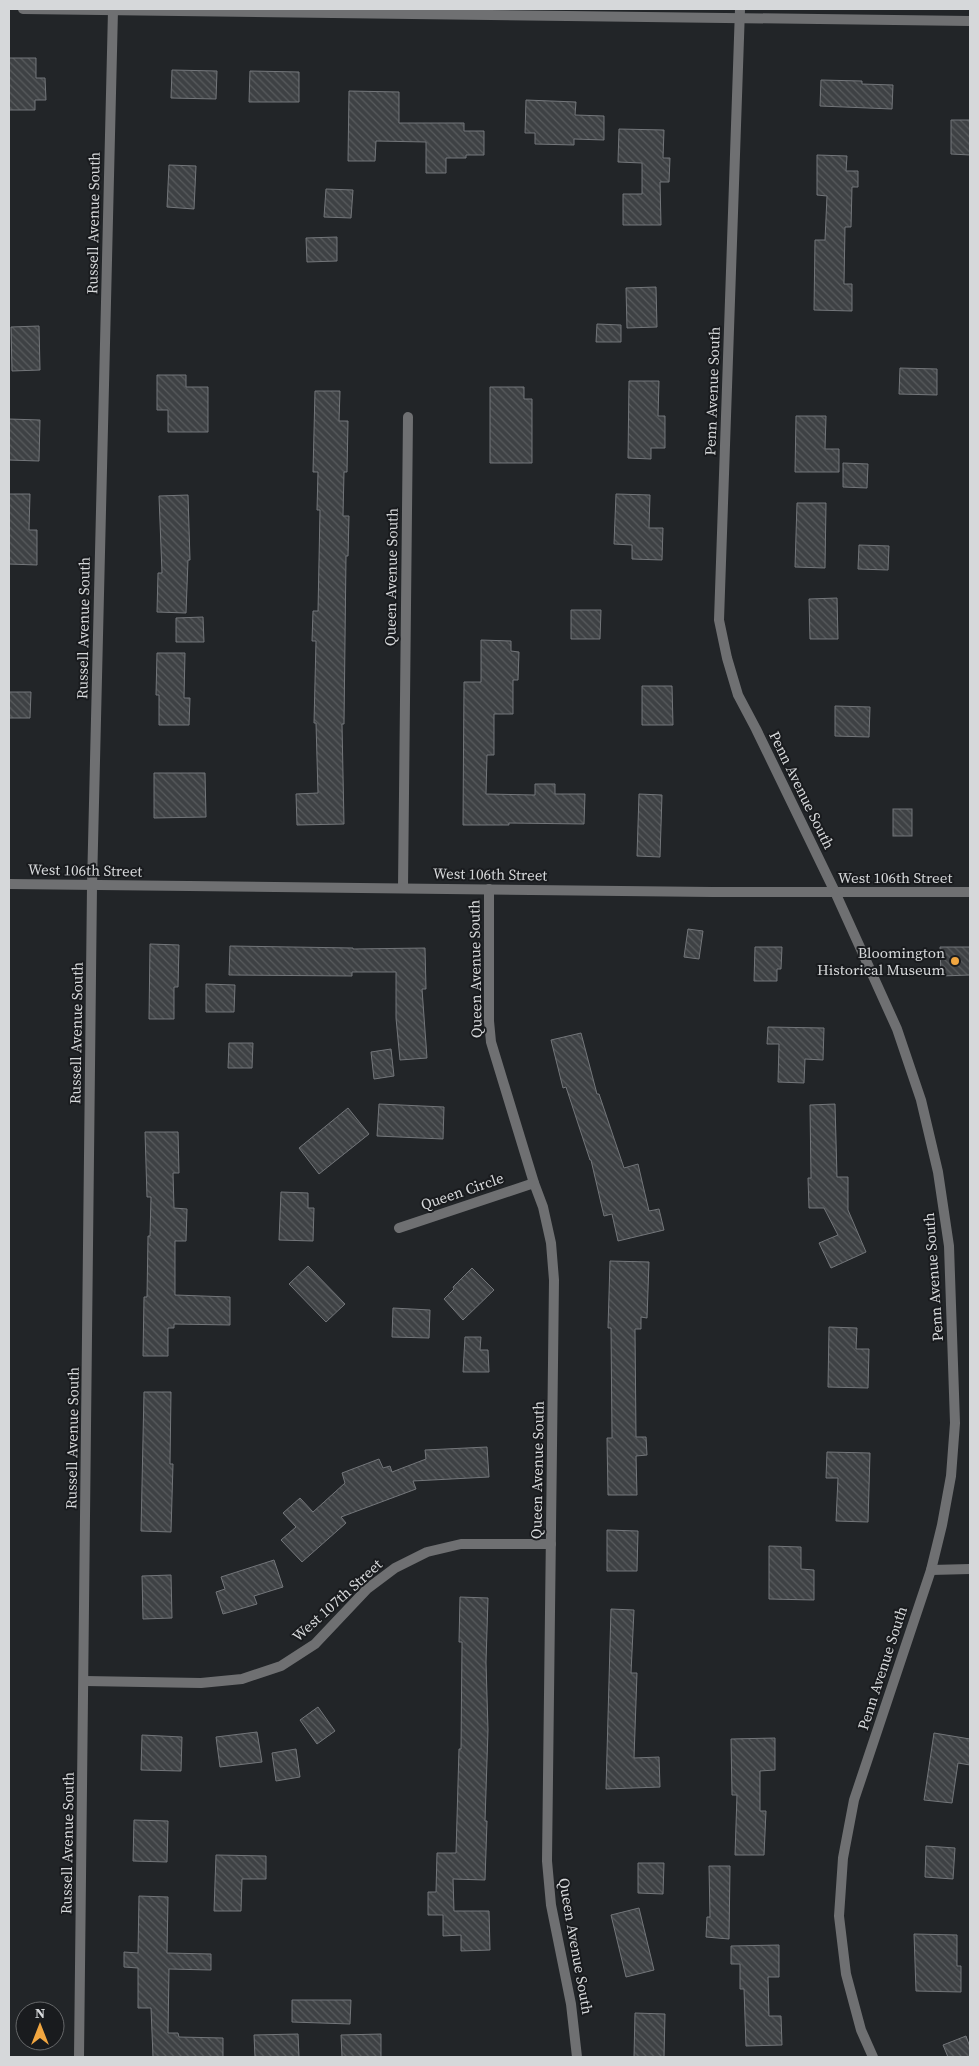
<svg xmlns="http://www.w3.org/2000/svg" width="979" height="2066" viewBox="0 0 979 2066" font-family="'Source Serif 4',serif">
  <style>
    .building { fill: url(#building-back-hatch); stroke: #73767a }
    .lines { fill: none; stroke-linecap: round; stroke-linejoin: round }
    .minor { stroke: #6f7072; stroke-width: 10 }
    .tertiary { stroke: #6f7072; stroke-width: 10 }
    .poi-dot { fill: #f1a640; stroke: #191b1e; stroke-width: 2 }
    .labels { text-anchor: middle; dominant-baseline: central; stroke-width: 4; stroke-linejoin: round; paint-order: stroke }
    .street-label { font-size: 15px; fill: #d6d8da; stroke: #191b1e }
    .poi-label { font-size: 15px; fill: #d6d8da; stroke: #191b1e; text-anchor: end }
  </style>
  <defs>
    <pattern id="building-back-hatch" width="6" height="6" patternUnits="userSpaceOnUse" patternTransform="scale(1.25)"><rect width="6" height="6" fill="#3e4144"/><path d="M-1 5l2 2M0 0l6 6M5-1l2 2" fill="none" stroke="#595c5e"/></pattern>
  </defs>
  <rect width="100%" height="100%" fill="#222528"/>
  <g class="building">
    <path d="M9,58H36V78H45L46,100H35V110H9Z"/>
    <path d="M172,70L217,71L216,99L171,98Z"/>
    <path d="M250,71L299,72V102H249Z"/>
    <path d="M821,80L862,81V84L893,85L892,109L820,106Z"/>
    <path d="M349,91L399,92V123H464V131H484V155H466V158H446V173H426V142L376,141L375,161H348Z"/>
    <path d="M526,100L576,102L575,115L604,116V140L574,139V145L535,144V133H525Z"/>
    <path d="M951,120H970V155L951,154Z"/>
    <path d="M619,129L664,130L663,158H670L669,182H660L661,225H623V194H642V163L618,162Z"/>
    <path d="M817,155L847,156L846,171H858V187H852L851,227H845L844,284H852V311L814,310L815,240H825L827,196L817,195Z"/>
    <path d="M169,165L196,166L194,209L167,207Z"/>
    <path d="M326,189L353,190L351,218L324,217Z"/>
    <path d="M337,237V261L307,262L306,238Z"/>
    <path d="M656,287L657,327L627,328L626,288Z"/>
    <path d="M597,324L621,325V342H596Z"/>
    <path d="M39,326L40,370L12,371L11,327Z"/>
    <path d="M900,368L937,369V395L899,394Z"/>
    <path d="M157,375H186V387H208V432H168V410H157Z"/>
    <path d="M629,381H659L658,416H665V448H651V459L628,458Z"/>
    <path d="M490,387H524V399H532V463H490Z"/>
    <path d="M315,391H340L339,421H348L347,472H344L343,516H349L348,556H346L344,724H342L344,824L297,825L296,794L318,793L316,723H314L316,641H312L313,611H318L320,510H317L318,472H313Z"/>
    <path d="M796,416H826L825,449H839V472H795Z"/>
    <path d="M9,419L40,420L39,461L9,460Z"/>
    <path d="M843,463L868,464L867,488L843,487Z"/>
    <path d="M9,494H30L29,530H37V565L9,564Z"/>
    <path d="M616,494L650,495L649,528H663L662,560L632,559V545L614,544Z"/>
    <path d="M188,495L190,560H188L186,613L157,612L158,573H162L159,496Z"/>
    <path d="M797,503H826L825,568L795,567Z"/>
    <path d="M859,545L889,546L888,570L858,569Z"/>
    <path d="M837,598L838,639H810L809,599Z"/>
    <path d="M571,610H601L600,639H571Z"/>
    <path d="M203,617L204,642H176V618Z"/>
    <path d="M481,640L511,641V651L519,652L518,680H513V714H494V755H487L486,794L535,795V784H555V794H585L584,824L509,823V825H463L464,682H481Z"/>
    <path d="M157,653H185L184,698H190L189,725H159V695H156Z"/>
    <path d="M642,686H672L673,725H642Z"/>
    <path d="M9,692H31L30,718H9Z"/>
    <path d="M835,706L870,707L869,737L835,736Z"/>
    <path d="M154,773H205L206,817L154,818Z"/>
    <path d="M639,794L662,795L660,857L637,856Z"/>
    <rect x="893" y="809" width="19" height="27"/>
    <path d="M688,929L703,931L699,959L684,957Z"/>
    <path d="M150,944L179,945L178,987H174V1019H149Z"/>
    <path d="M230,946L353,948V949L425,948L426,989H422L427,1058L400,1060L396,1018V972H352V976L229,975Z"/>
    <path d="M755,947H782L781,969H777V981H754Z"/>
    <path d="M940,947H970V975L941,976Z"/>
    <path d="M206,984L235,985L234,1012H206Z"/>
    <path d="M768,1027L824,1028L823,1060L805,1059L804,1083L778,1082L779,1044H767Z"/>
    <path d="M581,1033L597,1094H599L624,1168L638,1164L649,1211L659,1209L664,1230L618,1241L612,1214L604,1216L591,1160H590L566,1087L563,1088L551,1040Z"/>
    <path d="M229,1043H253L252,1068H228Z"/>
    <path d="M391,1049L394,1076L374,1079L371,1052Z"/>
    <path d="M379,1104L444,1107L443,1139L377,1136Z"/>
    <path d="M835,1104L837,1177H848V1210L866,1252L831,1268L819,1243L838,1235L824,1208H809L808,1178H811L810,1105Z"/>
    <path d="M348,1108L369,1134L319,1174L299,1148Z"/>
    <path d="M145,1132H178L179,1173H173L174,1208L187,1209L186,1241H175V1295L230,1297V1325L174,1324V1328H168V1356H143L144,1297H147L148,1236H150L151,1197H147Z"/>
    <path d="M281,1192L308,1193V1208H314L313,1241L279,1240Z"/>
    <path d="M610,1261L649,1262L647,1318L641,1317V1329H635L636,1437H646L647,1455L636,1456L637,1495H608L607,1438H612L611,1328H608Z"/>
    <path d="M308,1266L345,1304L326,1322L289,1284Z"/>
    <path d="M472,1268L494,1290L463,1320L444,1299L454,1289L453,1287Z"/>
    <path d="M393,1308L430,1310L429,1338L392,1337Z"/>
    <path d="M829,1327L857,1328L856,1349H869L868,1388L828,1387Z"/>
    <path d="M465,1337H481L480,1350H488L489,1372H463Z"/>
    <path d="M144,1392H171L170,1464H173L171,1532L141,1531Z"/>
    <path d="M487,1447L489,1477L413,1481L416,1489L341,1517L346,1523L302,1562L281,1540L296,1527L283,1513L300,1498L313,1512L345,1483L342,1473L379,1459L383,1468L390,1466L392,1472L426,1459L425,1450Z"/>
    <path d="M827,1452L870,1453L868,1522L836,1521L838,1478H826Z"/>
    <path d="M607,1530L638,1531L637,1571H607Z"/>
    <path d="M769,1546L801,1547V1569L814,1570V1600L769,1599Z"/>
    <path d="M274,1560L283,1587L254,1596L257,1604L223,1614L216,1592L225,1589L221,1577Z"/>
    <path d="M171,1575L172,1618L143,1619L142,1576Z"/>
    <path d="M460,1597L488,1598L486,1662L488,1730L485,1821H487L485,1880L453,1879L454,1911H489L490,1950L461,1951V1935L443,1936V1915H428V1892H436L437,1853H456L459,1749H461L462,1642H459Z"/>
    <path d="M611,1609L634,1610L631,1673H637L634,1758L659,1757L660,1787L606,1789Z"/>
    <path d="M318,1707L335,1731L317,1744L300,1720Z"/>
    <path d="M257,1732L262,1762L220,1767L216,1737Z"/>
    <path d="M934,1733L970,1739V1765L958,1763L952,1803L924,1800Z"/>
    <path d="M142,1735L182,1737L181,1771L141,1770Z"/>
    <path d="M775,1738V1770L760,1771V1811H766L764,1855H735L737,1795H732L731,1739Z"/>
    <path d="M296,1749L300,1777L276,1781L272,1753Z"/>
    <path d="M134,1820L168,1821L167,1862L133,1861Z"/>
    <path d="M926,1846L955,1848L953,1879L925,1877Z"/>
    <path d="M216,1855L266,1856V1879H242L241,1911H214Z"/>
    <path d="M638,1863H664L663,1894L638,1893Z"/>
    <path d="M709,1866H730L729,1939L706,1937L707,1917H710Z"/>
    <path d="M139,1896L168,1897L167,1953L211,1954V1970L169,1969L168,2033H178L179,2037L223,2038V2057H153L151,2008H138V1968L124,1967V1952L138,1953Z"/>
    <path d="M639,1908L654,1970L626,1977L611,1915Z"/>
    <path d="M914,1934L957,1935V1966H961V1992L916,1991Z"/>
    <path d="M779,1945V1977H768L769,2016H781L782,2045L746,2046L744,1989H740V1964H731V1946Z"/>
    <path d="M292,2000H351L350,2024L292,2022Z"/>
    <path d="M635,2013L665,2014L664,2057H634Z"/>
    <path d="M298,2034L299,2057H255L254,2035Z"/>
    <path d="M381,2034V2057H342L341,2035Z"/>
    <path d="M966,2036L970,2047V2057H948L943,2045Z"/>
  </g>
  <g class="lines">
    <g class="minor">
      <path d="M23,9L970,21"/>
      <path d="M740,9L719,620L727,658L738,695L756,729L835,892L897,1029L921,1100L938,1172L949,1246L955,1423L951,1476L942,1525L931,1570L854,1800L843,1858L839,1916L846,1974L861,2030L873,2057"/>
      <path d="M403,888L408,417"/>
      <path d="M489,889V1021L491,1042L534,1183L543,1207L551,1243L554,1280L547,1861L551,1905L571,2004L577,2057"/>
      <path d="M399,1228L534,1183"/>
      <path d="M931,1570L970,1569"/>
      <path d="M85,1681L201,1683L242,1679L281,1666L315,1644L367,1589L395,1568L427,1552L461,1544H551"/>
      <path d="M79,2057L92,886L113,10"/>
    </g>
    <path class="tertiary" d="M9,884L712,892H970"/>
  </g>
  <circle class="poi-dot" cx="955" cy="961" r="5"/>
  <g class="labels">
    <g class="street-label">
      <text transform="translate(93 223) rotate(-89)">Russell Avenue South</text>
      <text transform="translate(712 391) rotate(-88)">Penn Avenue South</text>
      <text transform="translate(391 577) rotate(-89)">Queen Avenue South</text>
      <text transform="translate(83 628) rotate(-89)">Russell Avenue South</text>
      <text transform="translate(802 790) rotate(64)">Penn Avenue South</text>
      <text transform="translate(85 870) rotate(1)">West 106th Street</text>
      <text transform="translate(490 874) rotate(1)">West 106th Street</text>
      <text x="895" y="877">West 106th Street</text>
      <text transform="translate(475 969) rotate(-91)">Queen Avenue South</text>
      <text transform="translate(76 1033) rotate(-89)">Russell Avenue South</text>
      <text transform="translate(462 1191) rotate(-19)">Queen Circle</text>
      <text transform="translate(933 1277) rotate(-94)">Penn Avenue South</text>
      <text transform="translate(72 1438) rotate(-89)">Russell Avenue South</text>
      <text transform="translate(537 1470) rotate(-89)">Queen Avenue South</text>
      <text transform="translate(337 1600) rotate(-42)">West 107th Street</text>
      <text transform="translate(882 1668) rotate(-72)">Penn Avenue South</text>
      <text transform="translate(67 1843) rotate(-89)">Russell Avenue South</text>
      <text transform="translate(576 1946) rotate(80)">Queen Avenue South</text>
    </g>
    <g class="poi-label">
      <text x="945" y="952">Bloomington<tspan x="945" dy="17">Historical Museum</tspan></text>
    </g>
  </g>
  <rect width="979" height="2066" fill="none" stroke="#d6d8da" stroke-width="20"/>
  <g transform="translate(40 2026)"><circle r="24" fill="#191b1e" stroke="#656769"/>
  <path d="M0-4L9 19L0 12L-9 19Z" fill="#f1a640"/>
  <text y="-8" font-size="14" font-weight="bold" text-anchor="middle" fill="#d6d8da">N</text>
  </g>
</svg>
